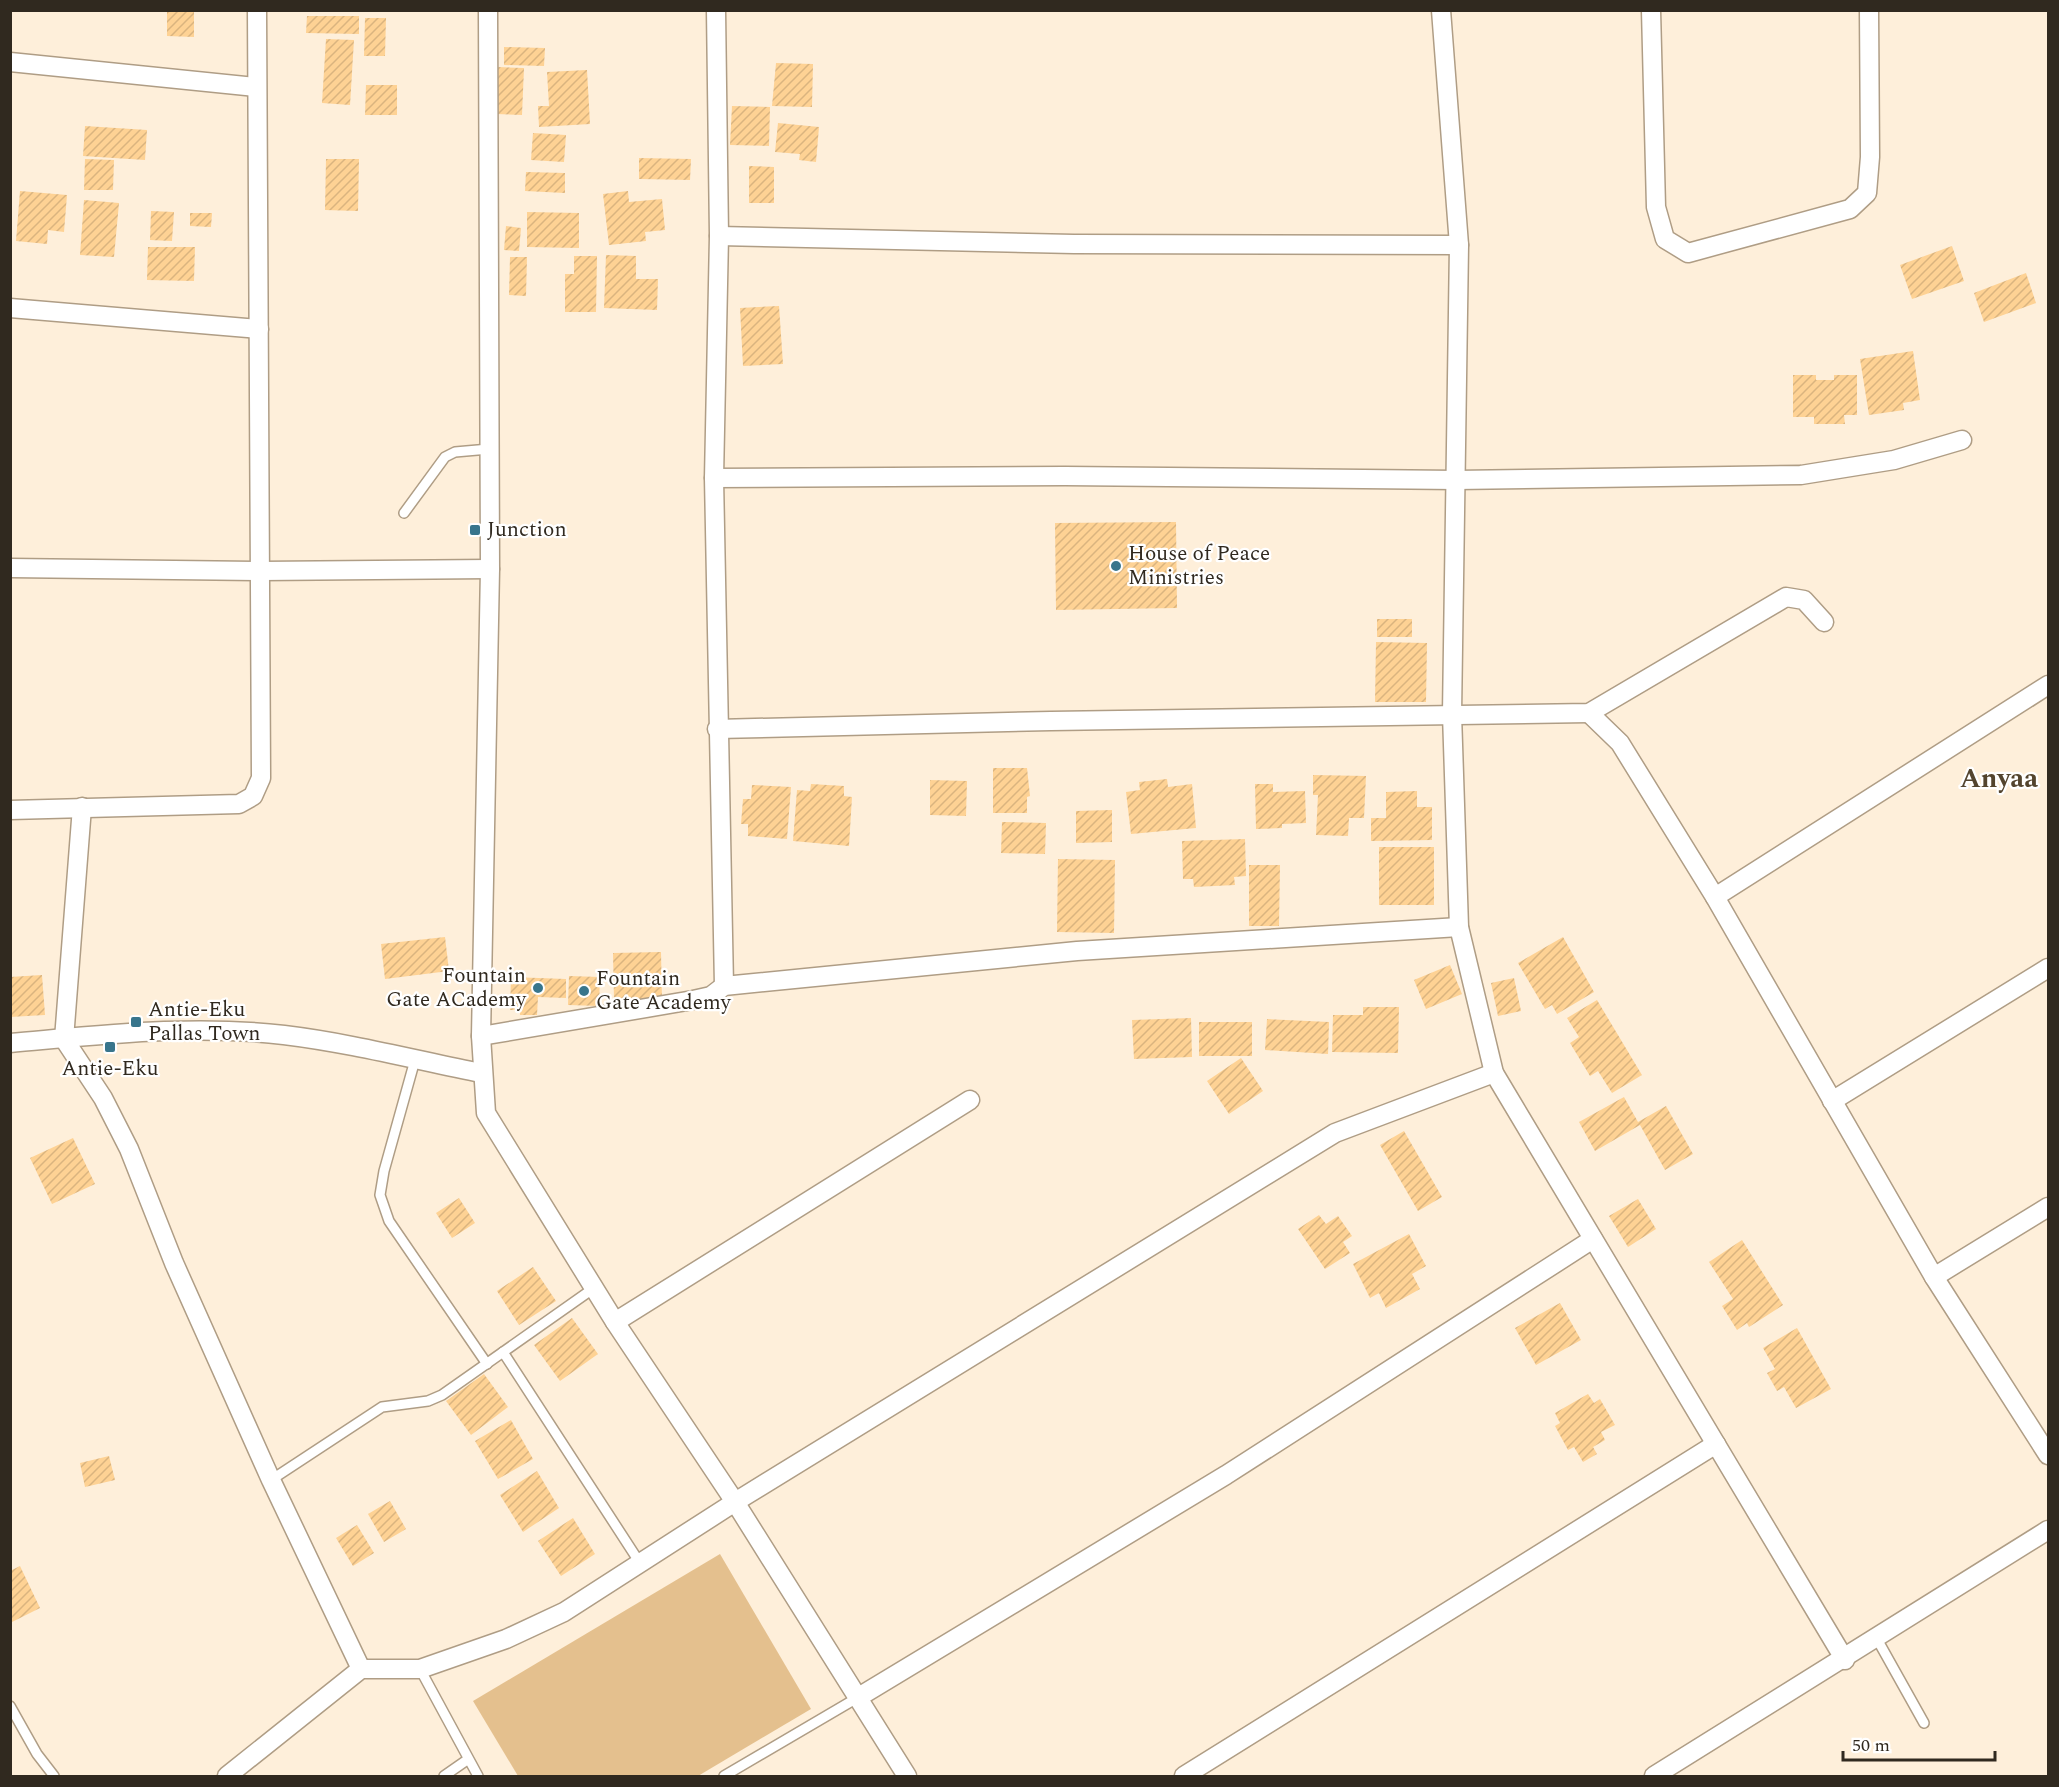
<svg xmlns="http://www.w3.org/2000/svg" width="2059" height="1787" viewBox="0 0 2059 1787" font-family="Spectral,serif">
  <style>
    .grass { fill: #e4c08e }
    .building { fill: url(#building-hatch) }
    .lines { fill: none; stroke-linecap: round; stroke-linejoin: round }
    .lane-casing { stroke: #af9d85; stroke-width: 12 }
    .street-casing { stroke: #af9d85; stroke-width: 21 }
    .lane { stroke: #fff; stroke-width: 9 }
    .street { stroke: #fff; stroke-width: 18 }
    .poi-dot { fill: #38758c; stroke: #fff; stroke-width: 2 }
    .labels { text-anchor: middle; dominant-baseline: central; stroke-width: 4.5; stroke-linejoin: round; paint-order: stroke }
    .poi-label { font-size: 21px; fill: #30291f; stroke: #fff; text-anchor: start }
    .district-label { font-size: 27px; font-weight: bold; fill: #53442e; stroke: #fff }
  </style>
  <defs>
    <pattern id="building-hatch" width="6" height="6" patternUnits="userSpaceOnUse" patternTransform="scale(1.5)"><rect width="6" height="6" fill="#fed294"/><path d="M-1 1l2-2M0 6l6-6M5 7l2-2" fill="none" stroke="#dab47f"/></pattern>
  </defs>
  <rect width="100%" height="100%" fill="#feefda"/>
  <path class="grass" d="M720,1554L811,1709L698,1776H518L473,1701Z"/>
  <g class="building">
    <path d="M167,10H194V37L167,36Z"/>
    <path d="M307,16H359V34L306,33Z"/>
    <path d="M365,18H386L385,56H364Z"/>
    <path d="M326,39L354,40L350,105L322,103Z"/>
    <path d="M504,47L545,48L544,66L504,65Z"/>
    <path d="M776,63L813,64L812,107L772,106Z"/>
    <path d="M498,67L524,68L522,115L496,114Z"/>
    <path d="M587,70L590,124L539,127L538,106H549L547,72Z"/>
    <path d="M366,85H397V115H365Z"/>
    <path d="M732,106L770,107L769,146L730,145Z"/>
    <path d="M778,123L819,127L816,162L799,160L800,154L775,152Z"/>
    <path d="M85,126L147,130L145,160L83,156Z"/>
    <path d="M533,133L566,135L564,162L531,160Z"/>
    <path d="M639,158L691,159L690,180L639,179Z"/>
    <path d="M85,159L114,160L113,190H84Z"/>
    <path d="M326,159H359L358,211L325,210Z"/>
    <path d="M749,166L774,167V203H749Z"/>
    <path d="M526,172L565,173V193L525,191Z"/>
    <path d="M20,191L67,195L64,232L48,230L47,244L16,241Z"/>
    <path d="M628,191L629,202L662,199L665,230L645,232L646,241L609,245L603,194Z"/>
    <path d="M84,200L119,203L114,257L80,255Z"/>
    <path d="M151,211L174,212L172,241L150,240Z"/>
    <path d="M527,212L579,213V248L527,247Z"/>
    <path d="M190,213H212L211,227L190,226Z"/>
    <path d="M506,226L521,228L519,251L504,250Z"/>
    <path d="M1952,246L1964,281L1912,299L1900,265Z"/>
    <path d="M148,247H195L194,281L147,280Z"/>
    <path d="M606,255L636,256V279H658L657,310L604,308Z"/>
    <path d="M574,256H597L596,312H565V274H574Z"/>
    <path d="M510,257H527L526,296L509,295Z"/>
    <path d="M2026,273L2036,303L1984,322L1974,293Z"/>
    <path d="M779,306L783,364L743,366L740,308Z"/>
    <path d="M1913,351L1920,400L1903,403L1904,410L1869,415L1860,359Z"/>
    <path d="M1793,375H1816V380H1834V375H1857V415H1844L1845,424H1814V417H1793Z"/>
    <path d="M1176,522L1177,608L1056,610L1055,523Z"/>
    <rect x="1377" y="619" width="35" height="18"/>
    <path d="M1376,642L1427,643L1426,702H1375Z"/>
    <path d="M993,768H1027L1030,796L1027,797V813H993Z"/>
    <path d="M1313,775L1366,776L1364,818H1349L1348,836L1316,835L1318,795H1313Z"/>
    <path d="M1167,779L1168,787L1192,784L1196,828L1131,834L1126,792L1140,790L1139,782Z"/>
    <path d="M930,780L967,781L966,816L930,815Z"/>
    <path d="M811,784L844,786V796L852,797L849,846L793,841L797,790L810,791Z"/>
    <path d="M1255,784H1273V792L1305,791L1306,823L1282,824V828L1256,829Z"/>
    <path d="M752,785L791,787L787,839L748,836V824H741L743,799H751Z"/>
    <path d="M1417,791V807H1432V840L1371,841V818H1386V792Z"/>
    <path d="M1112,810V842L1076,843V811Z"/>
    <path d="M1002,822L1046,823L1045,854L1001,853Z"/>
    <path d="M1245,839L1246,876L1234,877L1235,885L1194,887L1193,879H1183L1182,841Z"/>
    <rect x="1379" y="847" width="55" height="58"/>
    <path d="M1058,859L1115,860L1114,933L1057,932Z"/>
    <path d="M1249,865H1280L1279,926H1249Z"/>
    <path d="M445,937L449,971L385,979L381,944Z"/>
    <path d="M1563,937L1594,992L1557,1014L1552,1005L1545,1009L1518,963Z"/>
    <path d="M661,952L662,1000H614L613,953Z"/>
    <path d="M1450,965L1462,994L1426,1009L1414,980Z"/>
    <path d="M42,975L45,1015L10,1017V977Z"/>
    <path d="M569,976L600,977L599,1006L568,1005Z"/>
    <path d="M511,977L566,979V998L538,997L537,1015H520V1010H510Z"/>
    <path d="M1514,978L1521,1011L1498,1016L1491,983Z"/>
    <path d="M1597,1000L1642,1075L1612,1093L1598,1071L1590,1076L1570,1043L1579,1037L1567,1018Z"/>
    <path d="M1363,1007H1399L1398,1053L1332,1052L1333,1015H1363Z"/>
    <path d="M1191,1018L1192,1057L1134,1059L1132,1020Z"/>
    <path d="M1267,1019L1329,1022L1328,1054L1265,1050Z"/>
    <rect x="1199" y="1022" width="53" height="34"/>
    <path d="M1241,1058L1263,1091L1229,1114L1207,1081Z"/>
    <path d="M1624,1097L1638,1122L1666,1106L1693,1154L1665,1170L1640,1125L1595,1151L1579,1122Z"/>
    <path d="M1404,1131L1442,1197L1418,1211L1380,1145Z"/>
    <path d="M73,1138L95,1184L52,1204L30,1158Z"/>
    <path d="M459,1198L475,1223L452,1238L436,1213Z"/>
    <path d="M1638,1199L1656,1229L1628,1247L1609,1216Z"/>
    <path d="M1319,1215L1326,1224L1338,1216L1352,1236L1343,1242L1350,1253L1325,1269L1298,1229Z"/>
    <path d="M1409,1234L1426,1266L1412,1274L1420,1289L1386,1308L1379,1293L1370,1298L1353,1264Z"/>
    <path d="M1742,1240L1783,1305L1749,1327L1747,1323L1737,1330L1722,1306L1733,1299L1709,1262Z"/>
    <path d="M533,1267L556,1301L519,1325L497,1291Z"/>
    <path d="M1560,1303L1581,1340L1536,1365L1515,1328Z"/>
    <path d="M572,1318L598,1354L560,1381L534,1345Z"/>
    <path d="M1797,1328L1831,1389L1796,1408L1784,1387L1777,1391L1767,1373L1775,1369L1763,1348Z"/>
    <path d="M484,1374L508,1407L471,1435L446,1401Z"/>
    <path d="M1588,1394L1594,1403L1600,1399L1615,1425L1601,1432L1605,1440L1593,1447L1597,1454L1583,1462L1574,1447L1568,1450L1555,1426L1560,1423L1555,1413Z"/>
    <path d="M511,1420L533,1459L498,1479L475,1441Z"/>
    <path d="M109,1456L115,1480L85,1487L80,1463Z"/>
    <path d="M537,1471L559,1508L523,1532L500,1495Z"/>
    <path d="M390,1501L406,1529L384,1542L368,1514Z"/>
    <path d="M573,1518L595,1554L561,1576L538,1541Z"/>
    <path d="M357,1525L374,1553L353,1566L336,1538Z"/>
    <path d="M20,1566L40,1608L10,1623V1571Z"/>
  </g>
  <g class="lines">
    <g class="lane-casing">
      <g id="lane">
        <path d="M404,513L445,457L455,452L489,449"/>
        <path d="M415,1060L384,1171L380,1195L389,1221L487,1364"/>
        <path d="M503,1352L640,1563"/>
        <path d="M271,1480L382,1407L428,1401L442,1395L594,1288"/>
        <path d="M1877,1639L1924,1723"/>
        <path d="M420,1669L478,1776"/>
        <path d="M10,1706L37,1754L54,1776"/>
        <path d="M444,1776L467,1760"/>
        <path d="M724,1776L857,1698"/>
      </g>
    </g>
    <g class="street-casing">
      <g id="street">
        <path d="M488,10L490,569L481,1036L486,1113L615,1322L735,1502L907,1776"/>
        <path d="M716,10L719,236L714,478L724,986"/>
        <path d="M1441,10L1459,245L1452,714L1459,927L1494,1073L1845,1660"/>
        <path d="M1651,10L1656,207L1665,239L1688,253L1850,209L1867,193L1870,157L1869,10"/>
        <path d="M10,62L256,87"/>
        <path d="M719,236L1074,244L1459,245"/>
        <path d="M10,308L259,329"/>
        <path d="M714,478L1065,476L1456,480L1801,475L1894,460L1962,440"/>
        <path d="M10,568L261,571L490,569"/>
        <path d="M1589,713L1620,743L1715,897L1934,1277L2048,1455"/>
        <path d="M717,729L1051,721L1589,713L1786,597L1804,600L1824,622"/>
        <path d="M82,807L64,1039L103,1098L129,1149L174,1263L271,1480L361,1669"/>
        <path d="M10,810L239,804L253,796L261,778L257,10"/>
        <path d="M1715,897L2048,685"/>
        <path d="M481,1036L693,1000L711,996L724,986L1077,951L1459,927"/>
        <path d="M10,1043C102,1035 192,1024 284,1035C350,1043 416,1060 481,1073"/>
        <path d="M1832,1101L2048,968"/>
        <path d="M1934,1277L2048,1207"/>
        <path d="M615,1322L970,1100"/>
        <path d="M857,1698L1226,1475L1593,1239"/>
        <path d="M227,1776L361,1669H420L506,1639L564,1612L735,1502L1335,1133L1494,1073"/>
        <path d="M1184,1776L1716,1444"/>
        <path d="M1654,1776L2048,1530"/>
      </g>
    </g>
    <use href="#lane" class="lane"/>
    <use href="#street" class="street"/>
  </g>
  <g class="poi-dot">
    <rect x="469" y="524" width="12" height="12" rx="3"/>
    <circle cx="1116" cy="566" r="6"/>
    <circle cx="538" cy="988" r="6"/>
    <circle cx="584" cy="991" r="6"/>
    <rect x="130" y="1016" width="12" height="12" rx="3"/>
    <rect x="104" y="1041" width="12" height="12" rx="3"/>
  </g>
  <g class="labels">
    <g class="poi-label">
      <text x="487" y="530">Junction</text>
      <text x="1128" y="554">House of Peace<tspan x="1128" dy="24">Ministries</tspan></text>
      <text x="526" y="976" text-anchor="end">Fountain<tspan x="526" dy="24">Gate ACademy</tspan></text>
      <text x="596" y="979">Fountain<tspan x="596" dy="24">Gate Academy</tspan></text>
      <text x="148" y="1010">Antie-Eku<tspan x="148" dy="24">Pallas Town</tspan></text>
      <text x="110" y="1069" text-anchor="middle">Antie-Eku</text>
    </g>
    <g class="district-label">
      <text x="1999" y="779">Anyaa</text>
    </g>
  </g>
  <rect width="2059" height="1787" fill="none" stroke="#30291f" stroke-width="24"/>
  <path d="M1843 1751v9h152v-9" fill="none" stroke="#30291f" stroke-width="3"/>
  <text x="1852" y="1751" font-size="18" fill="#30291f" stroke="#ffffff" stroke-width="4.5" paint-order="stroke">50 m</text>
</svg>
